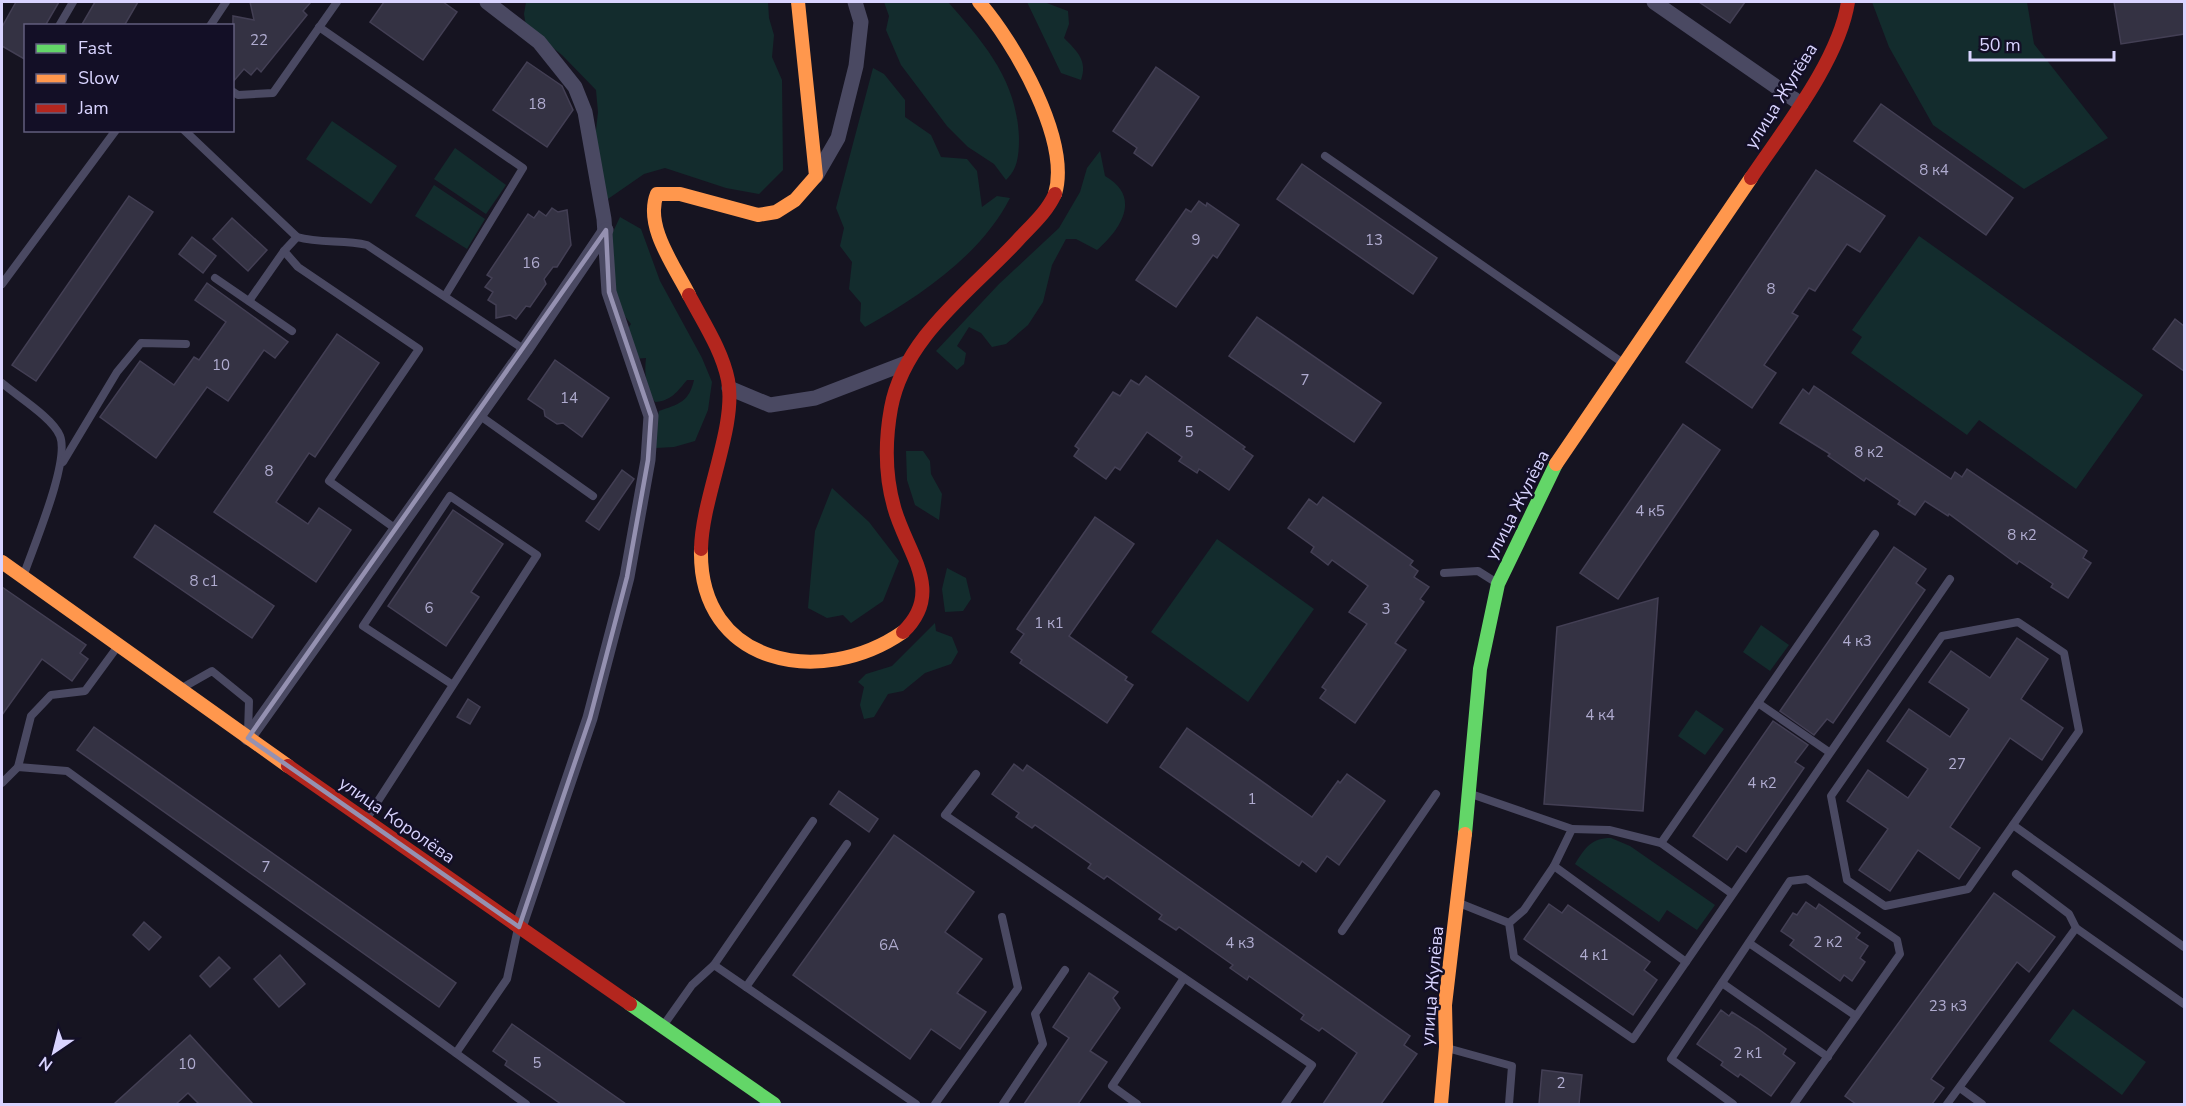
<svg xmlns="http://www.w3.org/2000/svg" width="2186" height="1106" viewBox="0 0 2186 1106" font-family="'Nunito Sans',sans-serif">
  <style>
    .green { fill: #132c2d }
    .building { fill: #343243; stroke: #433f54; stroke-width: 1.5 }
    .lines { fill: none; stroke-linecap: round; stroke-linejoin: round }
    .lane { stroke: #4a4962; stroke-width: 8 }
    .street { stroke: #4a4962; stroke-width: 15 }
    .fast { stroke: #63d668; stroke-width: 14 }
    .slow { stroke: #ff974d; stroke-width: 14 }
    .jam { stroke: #b3261e; stroke-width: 14 }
    .marked { fill: none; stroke: #9591b1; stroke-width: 4.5; stroke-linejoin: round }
    .labels { text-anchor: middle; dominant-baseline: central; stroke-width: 5; stroke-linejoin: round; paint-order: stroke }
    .number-label { font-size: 15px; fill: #b0acd0 }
    .street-label { font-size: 18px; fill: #d9d4ff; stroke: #130f26 }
  </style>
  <rect width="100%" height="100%" fill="#161421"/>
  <g class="green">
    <path d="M526,2H768L769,18L774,35L772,57L782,80L783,170L759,194L726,188L665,168L644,174L605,201L595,139L598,112L596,90L562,55L526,26L524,14Z"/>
    <path d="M884,2H948C984,43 1017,80 1019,138C1019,154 1018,169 1006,180L994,164L968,147L947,126L901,65L886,30L889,16Z"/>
    <path d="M1027,2H1044L1068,11L1069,24L1064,38C1077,51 1088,61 1081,80L1061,73Z"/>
    <path d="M1872,2H2027L2034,44L2108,138L2024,189L1933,125L1889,47Z"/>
    <path d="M873,68L884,74L905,100V117L931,135L941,157L967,159L977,171L982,207L997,196L1010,198C981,255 920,296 865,327L860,321L861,303L849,289L852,262L840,246L844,228L836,208Z"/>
    <path d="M332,121L397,166L371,204L306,159Z"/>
    <path d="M455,148L506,185L486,214L434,179Z"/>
    <path d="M1100,151L1105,176C1142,197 1121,229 1097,250L1076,239H1066L1052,265L1043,302L1028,325L1006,344L992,347L981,333L969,327L957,346L966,353L964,364L957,370L936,351L999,284L1059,228L1080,192L1087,168Z"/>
    <path d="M434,185L485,219L467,249L415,216Z"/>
    <path d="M620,217L641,229L660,281L702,358L712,382L708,410L695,441L674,447L656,448L655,429L659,411C679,404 689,402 694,380H687C677,392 671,401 655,402C646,388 644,374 646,358L633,359L622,338L631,324L619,309L605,249Z"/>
    <path d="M1919,236L2143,395L2076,489L1979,420L1967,435L1851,353L1862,337L1852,330Z"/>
    <path d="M906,451H923L930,461L931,474L942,494L939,520L915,505L907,480Z"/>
    <path d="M832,488L869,522L899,561L883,601L851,623L843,615L827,618L808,608L815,531Z"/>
    <path d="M1217,539L1314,609L1248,702L1151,632Z"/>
    <path d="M947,568L966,578L971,599L963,611L945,612L942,589Z"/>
    <path d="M935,623L936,631L952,637L958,652L951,664L925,673L903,691L888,694L874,717L864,719L860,705L864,687L858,682L866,674L892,666Z"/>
    <path d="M1761,625L1789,645L1770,671L1743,652Z"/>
    <path d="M1696,710L1724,729L1705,755L1678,736Z"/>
    <path d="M1611,838L1630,846L1715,905L1697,930L1667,910L1659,922L1575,864C1585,848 1591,838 1611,838Z"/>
    <path d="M2073,1009L2146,1062L2122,1095L2049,1041Z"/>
  </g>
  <g class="building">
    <path d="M16,2H59L45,26H26V60L2,46V27Z"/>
    <path d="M95,2H138L124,26H81Z"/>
    <path d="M250,2H311L303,11L307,15L261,72L257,68L251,75L244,69L232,83L233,16L254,20Z"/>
    <path d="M384,2H443L457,12L423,60L370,22Z"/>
    <path d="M1699,2H1745L1730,23Z"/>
    <path d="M2114,2H2184V34L2121,44Z"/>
    <path d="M527,62L562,86L573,110L547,147L493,110Z"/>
    <path d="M1156,67L1199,97L1152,166L1134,153L1137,148L1113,131Z"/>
    <path d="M1881,104L2013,198L1986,235L1854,141Z"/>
    <path d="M1302,164L1437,258L1413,294L1277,199Z"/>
    <path d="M1816,170L1885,216L1860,252L1847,244L1815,291L1809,288L1792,313L1798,316L1764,365L1776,373L1752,408L1686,362Z"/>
    <path d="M129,196L153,212L36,381L12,365Z"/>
    <path d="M1199,201L1206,206L1207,203L1239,225L1217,258L1213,255L1176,307L1136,280L1186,209L1191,212Z"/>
    <path d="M552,208L558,212L567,210L571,245L557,267H553L544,279L546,284L530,307L526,306L516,319L510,315L496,318V305L488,300L493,292L485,287L492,278L487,275L528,214L534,218L539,211L546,216Z"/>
    <path d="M232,218L267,250L248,271L213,239Z"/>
    <path d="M192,237L216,256L203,273L179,254Z"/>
    <path d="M207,283L288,342L275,358L264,350L228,401L207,387L156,458L100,417L140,361L174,385L194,357L199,360L226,322L195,300Z"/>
    <path d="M1257,317L1381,403L1354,442L1229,356Z"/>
    <path d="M2175,319L2184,326V371L2153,349Z"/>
    <path d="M337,334L379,363L315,457L309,453L276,502L308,524L319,508L351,530L316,582L214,512Z"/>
    <path d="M555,360L609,398L582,437L563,423L557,424L545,416L544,410L528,399Z"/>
    <path d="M1146,376L1245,447L1243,449L1253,456L1229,490L1199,469L1197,473L1179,461L1182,457L1147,432L1120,470L1115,467L1106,479L1074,456L1079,449L1075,446L1113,392L1120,396L1131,380L1139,385Z"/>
    <path d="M1814,386L1951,479L1955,472L1962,477L1967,469L2087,551L2083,558L2091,563L2068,598L2051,587L2053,584L2019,561L2017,564L1949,514L1948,516L1925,501L1915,515L1898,504L1900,501L1866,478L1864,481L1828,456L1830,454L1780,423L1803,389L1809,394Z"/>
    <path d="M1683,424L1720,450L1618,599L1580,573Z"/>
    <path d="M622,470L634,479L599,530L586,521Z"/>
    <path d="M1323,497L1413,561L1410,565L1418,571L1414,577L1429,587L1420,599L1424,602L1395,643L1406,650L1355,723L1320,698L1326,690L1322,687L1367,624L1349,612L1368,586L1332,560L1328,565L1319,558L1311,552L1314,547L1288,528L1309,499L1317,505Z"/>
    <path d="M453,510L503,544L471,592L479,597L446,646L388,606Z"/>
    <path d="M1095,517L1134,544L1069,636L1127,677L1125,680L1133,685L1107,723L1020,663L1022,660L1011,652L1024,634L1017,629Z"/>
    <path d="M155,525L274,606L252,638L134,557Z"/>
    <path d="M1894,547L1926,569L1916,583L1925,590L1833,723L1827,719L1814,735L1780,711Z"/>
    <path d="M2,587L86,645L80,653L88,659L72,681L42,659L2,715Z"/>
    <path d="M1658,598L1643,811L1544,804L1557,627Z"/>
    <path d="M2017,638L2048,659L2021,699L2063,728L2042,760L2010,738L1950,827L1980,848L1959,879L1918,850L1890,891L1859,870L1888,829L1847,801L1868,770L1908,798L1928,769L1887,741L1909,709L1950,737L1969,709L1929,682L1951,651L1990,678Z"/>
    <path d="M468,699L480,707L470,724L457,717Z"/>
    <path d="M1773,721L1808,745L1795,762L1804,768L1746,852L1737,846L1727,860L1693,836Z"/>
    <path d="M94,727L456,983L439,1007L77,750Z"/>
    <path d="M1187,728L1312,817L1338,781L1340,783L1347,774L1385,801L1339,865L1327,856L1316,872L1302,861L1299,866L1160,767Z"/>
    <path d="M1014,764L1023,771L1027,765L1410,1036L1404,1045L1417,1054L1381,1104H1323L1357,1053L1322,1028L1319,1031L1301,1019L1304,1015L1249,976L1247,980L1230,968L1233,965L1179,927L1176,930L1159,919L1162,915L1107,876L1104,879L1088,868L1091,864L1035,825L1032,828L1016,817L1019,813L992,794Z"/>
    <path d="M839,791L878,819L869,832L830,804Z"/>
    <path d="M894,835L974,892L945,932L982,959L957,993L986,1012L960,1049L931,1029L910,1059L793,975Z"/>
    <path d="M1994,893L2055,937L2029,972L2017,962L1931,1079L1944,1088L1932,1104H1856L1845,1096Z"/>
    <path d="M1806,902L1816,909L1819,904L1860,933L1856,938L1868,946L1860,958L1865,962L1852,981L1844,975L1840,981L1790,945L1794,940L1781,931L1793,913L1797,915Z"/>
    <path d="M1549,904L1562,913L1568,905L1650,962L1644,970L1657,980L1633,1015L1524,939Z"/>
    <path d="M144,922L161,937L149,950L133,935Z"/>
    <path d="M280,955L305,984L279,1007L254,979Z"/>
    <path d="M219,957L230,968L210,987L200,976Z"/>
    <path d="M1089,973L1118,992L1113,998L1120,1008L1090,1051L1107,1062L1078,1104H1024L1069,1038L1053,1027Z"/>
    <path d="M1721,1010L1729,1016L1732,1012L1757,1028L1786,1049L1783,1054L1795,1063L1771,1096L1740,1074L1738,1077L1721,1065L1723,1062L1697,1044Z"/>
    <path d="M512,1024L626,1104H561L505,1065L507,1061L493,1051Z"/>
    <path d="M190,1035L253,1104H199L188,1093L176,1104H114Z"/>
    <path d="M1542,1070L1582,1075L1579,1104H1539Z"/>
  </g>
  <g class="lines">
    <g class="lane">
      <path d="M59,26L73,2"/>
      <path d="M210,26L226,2"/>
      <path d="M319,27L523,168L445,296"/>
      <path d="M232,91L238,95L273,93L337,2"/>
      <path d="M184,130L297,237C321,244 344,239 367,245L525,350"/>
      <path d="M1325,156L1623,363"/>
      <path d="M297,237L284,251L298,267L419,349L329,481L396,529"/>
      <path d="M215,278L292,331"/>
      <path d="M2,284L116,130"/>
      <path d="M249,301L284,251"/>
      <path d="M2,383C17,396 53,418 60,436C70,461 34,545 24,574"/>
      <path d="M479,415L593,496"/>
      <path d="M63,462L117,372L141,343L186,344"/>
      <path d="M1444,573L1478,571L1497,583"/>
      <path d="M2018,622L2064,653L2079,731L1968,889L1885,906L1847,880L1831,796L1942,636Z"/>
      <path d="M182,688L212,671L249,701L248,733"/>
      <path d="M1758,703L1829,752"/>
      <path d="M18,767L31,716L51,695L85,691L118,646"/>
      <path d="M976,774L945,815L1312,1065L1285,1104"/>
      <path d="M2,783L18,767L67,771L526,1104"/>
      <path d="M1471,794L1572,829L1554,866"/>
      <path d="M367,818L537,555L450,496L363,626L453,685"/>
      <path d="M2013,825L2184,947"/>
      <path d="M1572,829L1609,830L1661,843L1731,893"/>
      <path d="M1661,843L1875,534"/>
      <path d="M2016,874L2069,914L2076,928"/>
      <path d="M1459,903L1509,923L1524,910L1554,866L1686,962L1633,1039L1514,957L1509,923"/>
      <path d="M1342,931L1436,794"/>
      <path d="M1749,943L1856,1016"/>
      <path d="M1686,962L1950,579"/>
      <path d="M714,965L813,821"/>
      <path d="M1722,983L1828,1057"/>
      <path d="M746,987L847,844"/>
      <path d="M663,1026L692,985L714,965L916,1104"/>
      <path d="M1447,1048L1512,1066L1509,1104"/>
      <path d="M456,1053L507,979L518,928"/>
      <path d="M1960,1088L1982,1104"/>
      <path d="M935,1104L1018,988L1002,917"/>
      <path d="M1003,1104L1043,1044L1035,1014L1065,970"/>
      <path d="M1137,1104L1112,1086L1184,978"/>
      <path d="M1733,1104L1671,1059L1790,881L1807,879L1897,940L1900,954L1794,1104"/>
      <path d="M1947,1104L2076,928L2184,1004"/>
    </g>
    <g class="street">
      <path d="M487,2L539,42L575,87L585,112L604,219L609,292L651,416L648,460L627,577L590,718L519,927"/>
      <path d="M1654,2L1801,104"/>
      <path d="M816,176L838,138L856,66L861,22L855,2"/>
      <path d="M729,388L770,405L815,398L906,363"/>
      <path d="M248,738L525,350L606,230"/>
    </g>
    <g class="fast">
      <path d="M1465,834L1480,669L1498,584L1556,464"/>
      <path d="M630,1004L774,1104"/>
    </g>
    <g class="slow">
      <path d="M979,2C1014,42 1071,140 1055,194"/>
      <path d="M689,295C675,267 644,226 657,194H680L758,215L776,212L795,200L816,176L798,2"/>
      <path d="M1556,464L1751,178"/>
      <path d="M701,549C698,665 821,689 903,632"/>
      <path d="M2,562L288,766"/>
      <path d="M1441,1104L1446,1047L1445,1005L1465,834"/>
    </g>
    <g class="jam">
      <path d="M1751,178C1784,129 1839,60 1848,2"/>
      <path d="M689,295C703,322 722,350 728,380C737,426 702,497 701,549"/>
      <path d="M903,632C946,591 906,552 894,507C885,475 885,441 891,408C904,337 972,290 1018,240C1032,225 1047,212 1055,194"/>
      <path d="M288,766L630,1004"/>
    </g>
  </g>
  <path class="marked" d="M606,230L609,292L651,416L648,460L627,577L590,718L519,927L248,738Z"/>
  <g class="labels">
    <g class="number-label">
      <text x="259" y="40">22</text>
      <text x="537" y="104">18</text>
      <text x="1934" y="170">8 к4</text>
      <text x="1196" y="240">9</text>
      <text x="1374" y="240">13</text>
      <text x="531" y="263">16</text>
      <text x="1771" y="289">8</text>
      <text x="221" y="365">10</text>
      <text x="1305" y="380">7</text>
      <text x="569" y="398">14</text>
      <text x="1189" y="432">5</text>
      <text x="1869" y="452">8 к2</text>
      <text x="269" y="471">8</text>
      <text x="1650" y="511">4 к5</text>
      <text x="2022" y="535">8 к2</text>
      <text x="204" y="581">8 с1</text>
      <text x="429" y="608">6</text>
      <text x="1386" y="609">3</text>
      <text x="1049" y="623">1 к1</text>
      <text x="1857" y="641">4 к3</text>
      <text x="1600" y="715">4 к4</text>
      <text x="1957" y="764">27</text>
      <text x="1762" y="783">4 к2</text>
      <text x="1252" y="799">1</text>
      <text x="266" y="867">7</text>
      <text x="1828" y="942">2 к2</text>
      <text x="1240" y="943">4 к3</text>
      <text x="889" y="945">6А</text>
      <text x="1594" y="955">4 к1</text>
      <text x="1948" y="1006">23 к3</text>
      <text x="1748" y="1053">2 к1</text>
      <text x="537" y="1063">5</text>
      <text x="187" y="1064">10</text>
      <text x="1561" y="1083">2</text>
    </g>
    <g class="street-label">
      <text transform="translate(1781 96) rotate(-58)">улица Жулёва</text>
      <text transform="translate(1517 505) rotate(-63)">улица Жулёва</text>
      <text transform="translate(397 820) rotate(35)">улица Королёва</text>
      <text transform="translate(1432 986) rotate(-85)">улица Жулёва</text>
    </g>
  </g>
  <rect width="2186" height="1106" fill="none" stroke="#d9d4ff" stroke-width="6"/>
  <rect x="24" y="24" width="210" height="108" fill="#130f26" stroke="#625e7d" stroke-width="1.5"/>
  <rect x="36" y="44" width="30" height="9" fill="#63d668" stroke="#625e7d" stroke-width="1.5"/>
  <text x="78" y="54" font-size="18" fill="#d9d4ff">Fast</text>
  <rect x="36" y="74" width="30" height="9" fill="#ff974d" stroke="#625e7d" stroke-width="1.5"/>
  <text x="78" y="84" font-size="18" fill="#d9d4ff">Slow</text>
  <rect x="36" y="104" width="30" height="9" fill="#b3261e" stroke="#625e7d" stroke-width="1.5"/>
  <text x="78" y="114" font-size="18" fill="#d9d4ff">Jam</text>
  <g transform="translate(54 1052) rotate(215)" stroke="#130f26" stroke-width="4.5" paint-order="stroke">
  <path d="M0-4.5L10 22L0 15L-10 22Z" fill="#d9d4ff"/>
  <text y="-9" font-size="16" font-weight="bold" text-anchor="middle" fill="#d9d4ff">N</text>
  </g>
  <path d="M1970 51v9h144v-9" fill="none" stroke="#d9d4ff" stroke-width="3"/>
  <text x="1979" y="51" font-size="18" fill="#d9d4ff" stroke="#130f26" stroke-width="4.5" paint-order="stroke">50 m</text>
</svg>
